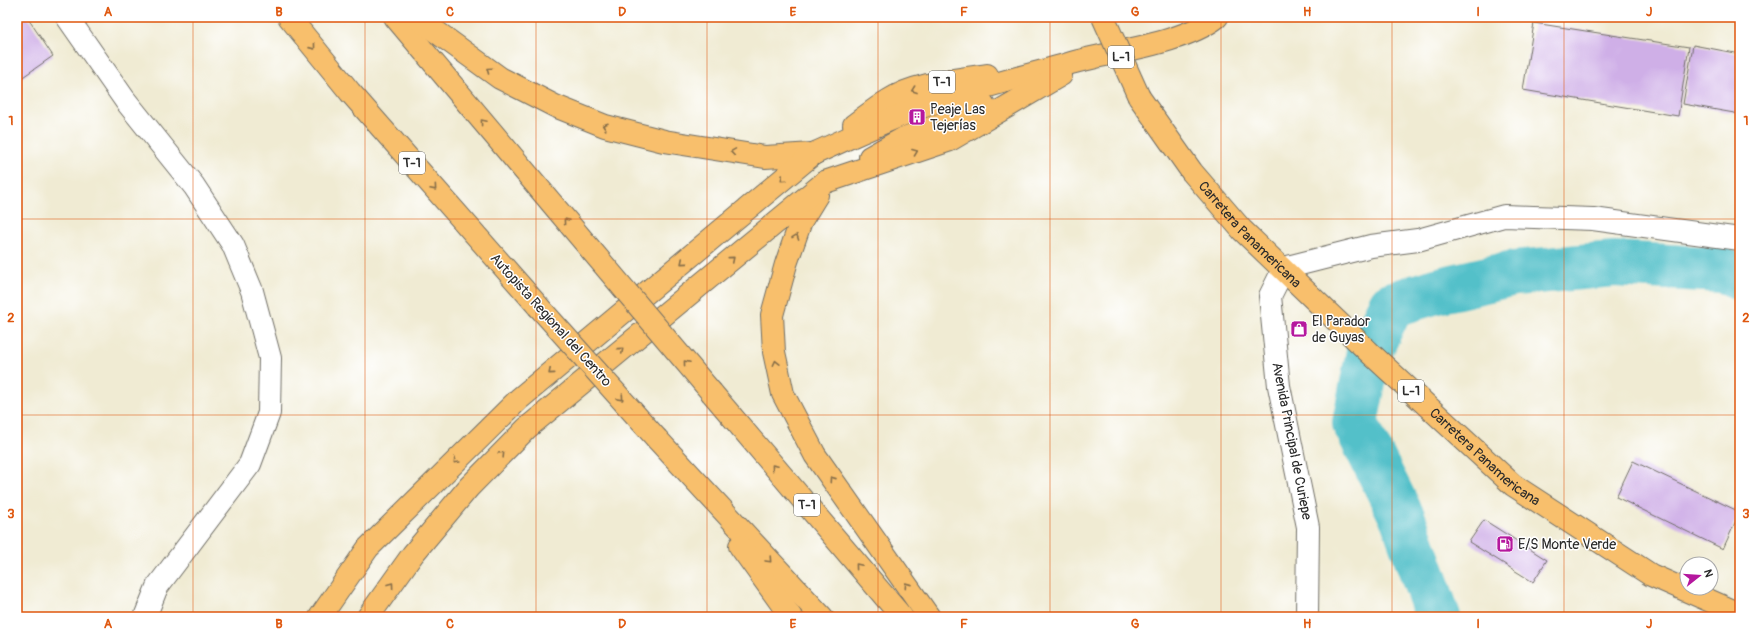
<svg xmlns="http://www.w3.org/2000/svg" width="1757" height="634" viewBox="0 0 1757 634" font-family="Pangolin,sans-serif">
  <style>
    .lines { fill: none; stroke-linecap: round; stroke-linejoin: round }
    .river { stroke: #52c0c9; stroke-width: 46 }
    .building { fill: #cfafe7 }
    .minor-casing { stroke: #706e66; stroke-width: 24 }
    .primary-casing { stroke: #706e66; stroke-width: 24 }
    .motorway-casing { stroke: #706e66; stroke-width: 24 }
    .minor { stroke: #fff; stroke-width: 22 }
    .primary { stroke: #f8bf6c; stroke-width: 22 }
    .motorway { stroke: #f8bf6c; stroke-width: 22 }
    .primary-bridge-casing { stroke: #706e66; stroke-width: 24; stroke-linecap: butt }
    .motorway-bridge-casing { stroke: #706e66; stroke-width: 24; stroke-linecap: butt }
    .primary-bridge { stroke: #f8bf6c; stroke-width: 22 }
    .motorway-bridge { stroke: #f8bf6c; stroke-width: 22 }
    .oneway { stroke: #876e48 }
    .grid { fill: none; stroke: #df570e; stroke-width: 1; stroke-opacity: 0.55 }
    .labels { text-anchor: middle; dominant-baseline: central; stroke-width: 3; stroke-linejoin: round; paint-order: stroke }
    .shield { fill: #fff; stroke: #6b6b6b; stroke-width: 1 }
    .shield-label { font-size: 13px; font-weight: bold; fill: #2b2b2b }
    .poi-label { font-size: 14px; fill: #2b2b2b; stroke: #fff; text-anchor: start }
    .street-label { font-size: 14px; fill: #2b2b2b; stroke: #fff }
    .neatline { fill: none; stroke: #df570e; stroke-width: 1.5 }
    .grid-label { font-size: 13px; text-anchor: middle; font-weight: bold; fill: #df570e }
  </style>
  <rect width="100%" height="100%" fill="#fff"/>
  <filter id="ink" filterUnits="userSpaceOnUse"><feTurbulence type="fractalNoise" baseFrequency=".025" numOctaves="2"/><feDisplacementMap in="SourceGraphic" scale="8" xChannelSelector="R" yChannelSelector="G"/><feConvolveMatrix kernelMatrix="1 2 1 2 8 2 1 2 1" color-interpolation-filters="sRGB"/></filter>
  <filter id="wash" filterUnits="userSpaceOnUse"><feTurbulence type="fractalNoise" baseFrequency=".012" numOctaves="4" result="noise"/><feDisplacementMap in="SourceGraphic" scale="16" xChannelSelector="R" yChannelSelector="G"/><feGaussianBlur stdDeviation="0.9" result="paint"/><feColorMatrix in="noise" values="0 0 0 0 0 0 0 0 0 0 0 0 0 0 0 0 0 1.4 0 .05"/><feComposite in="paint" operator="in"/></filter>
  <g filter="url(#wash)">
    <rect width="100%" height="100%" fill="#f0ebd3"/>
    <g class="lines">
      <path class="river" d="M1438,617L1403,519L1355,423L1369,352L1391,305L1436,291L1514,273L1614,264L1722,270L1740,278"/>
    </g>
    <g id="blocks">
      <g class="building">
        <path d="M17,17H27L53,56L17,81Z"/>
        <path d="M1534,23L1689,47L1678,116L1523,90Z"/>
        <path d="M1693,45L1740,54V114L1683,104Z"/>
        <path d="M1633,461L1740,512L1723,549L1616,497Z"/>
        <path d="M1484,520L1547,560L1533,582L1469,542Z"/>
      </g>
    </g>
  </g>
  <g filter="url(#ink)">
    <use href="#blocks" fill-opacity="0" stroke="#706e66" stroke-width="1"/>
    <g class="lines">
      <g class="minor-casing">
        <g id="minor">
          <path d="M67,17L125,100L194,186L233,245L252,291L270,358L269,413L250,464L157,587L145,617"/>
          <path d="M1307,617L1308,527L1279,386L1270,296L1284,268L1371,246L1418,240L1504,216L1593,219L1740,239"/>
        </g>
      </g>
      <g class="primary-casing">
        <g id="primary">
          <path id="s1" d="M1139,97L1192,172L1242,230L1369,352L1513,485L1651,575L1740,614"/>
          <path d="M854,125C865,117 877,107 889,100C915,83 957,80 987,75"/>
          <path d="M813,154C854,136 894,116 936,102C980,87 1026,76 1071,63C1113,51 1183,44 1217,17"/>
          <path d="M870,157L904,138L944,123L984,105"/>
          <path d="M825,182L950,140L1061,75"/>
        </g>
      </g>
      <g class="motorway-casing">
        <g id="motorway">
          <path d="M289,17L350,92L538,306"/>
          <path d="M395,17L592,251"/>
          <path d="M416,17L500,78L555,106L605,126L664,141L765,157L813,154"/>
          <path d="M817,195L801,221L786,264L772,315L774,352L783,394L815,455L929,617"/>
          <path d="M712,393L902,617"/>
          <path d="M657,439L822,617"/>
          <path d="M740,546L791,617"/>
          <path d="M320,617L368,548L519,399L813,154"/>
          <path d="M368,617L413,554L469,487L527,428L825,182"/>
        </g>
      </g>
      <use href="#minor" class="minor"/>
      <use href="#primary" class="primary"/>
      <use href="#motorway" class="motorway"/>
      <g class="primary-bridge-casing">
        <path id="primary-bridge" d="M1103,17L1139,97"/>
      </g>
      <g class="motorway-bridge-casing">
        <g id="motorway-bridge">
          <path d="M592,251L712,393"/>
          <path d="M538,306L657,439"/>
        </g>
      </g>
      <use href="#primary-bridge" class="primary-bridge"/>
      <use href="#motorway-bridge" class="motorway-bridge"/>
    </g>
    <defs><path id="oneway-chevron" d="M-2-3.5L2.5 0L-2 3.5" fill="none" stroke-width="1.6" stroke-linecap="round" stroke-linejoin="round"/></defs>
    <g class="oneway">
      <use href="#oneway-chevron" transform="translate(313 47) rotate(51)"/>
      <use href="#oneway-chevron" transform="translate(489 70) rotate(-144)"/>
      <use href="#oneway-chevron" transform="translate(914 90) rotate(160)"/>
      <use href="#oneway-chevron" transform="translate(483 122) rotate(-130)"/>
      <use href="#oneway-chevron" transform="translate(605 126) rotate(-162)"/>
      <use href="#oneway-chevron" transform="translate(733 152) rotate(-171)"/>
      <use href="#oneway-chevron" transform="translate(915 152) rotate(-21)"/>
      <use href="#oneway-chevron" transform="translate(783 179) rotate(140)"/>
      <use href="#oneway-chevron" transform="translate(434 188) rotate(49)"/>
      <use href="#oneway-chevron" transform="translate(566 221) rotate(-130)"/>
      <use href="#oneway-chevron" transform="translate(796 237) rotate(-70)"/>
      <use href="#oneway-chevron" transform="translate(732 259) rotate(-40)"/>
      <use href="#oneway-chevron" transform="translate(683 262) rotate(140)"/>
      <use href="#oneway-chevron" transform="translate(621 350) rotate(-40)"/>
      <use href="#oneway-chevron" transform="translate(686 363) rotate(-130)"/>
      <use href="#oneway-chevron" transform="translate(776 363) rotate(-103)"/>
      <use href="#oneway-chevron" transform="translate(551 372) rotate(140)"/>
      <use href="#oneway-chevron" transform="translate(621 398) rotate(48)"/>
      <use href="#oneway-chevron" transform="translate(502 454) rotate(-46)"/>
      <use href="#oneway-chevron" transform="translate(456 461) rotate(135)"/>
      <use href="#oneway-chevron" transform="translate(774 467) rotate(-130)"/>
      <use href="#oneway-chevron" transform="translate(832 479) rotate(-125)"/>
      <use href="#oneway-chevron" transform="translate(769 560) rotate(47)"/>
      <use href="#oneway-chevron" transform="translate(858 566) rotate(-130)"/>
      <use href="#oneway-chevron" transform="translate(391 585) rotate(-54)"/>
      <use href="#oneway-chevron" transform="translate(907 585) rotate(-125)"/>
    </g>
  </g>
  <path class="grid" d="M193,17V617M365,17V617M536,17V617M707,17V617M878,17V617M1050,17V617M1221,17V617M1392,17V617M1564,17V617M17,219H1740M17,415H1740"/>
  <defs>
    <g id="building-square" transform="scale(0.9)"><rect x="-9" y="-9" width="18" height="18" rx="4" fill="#b5179e" stroke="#fff"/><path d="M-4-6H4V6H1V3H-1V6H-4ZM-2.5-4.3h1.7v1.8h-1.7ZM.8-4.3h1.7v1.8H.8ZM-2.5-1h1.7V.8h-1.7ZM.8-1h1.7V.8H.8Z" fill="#fff"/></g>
    <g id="shop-square" transform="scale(0.9)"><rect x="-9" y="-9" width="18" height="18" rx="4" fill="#b5179e" stroke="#fff"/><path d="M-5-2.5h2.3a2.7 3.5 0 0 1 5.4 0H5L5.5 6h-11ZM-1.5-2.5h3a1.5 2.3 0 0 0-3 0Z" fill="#fff"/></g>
    <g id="fuel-square" transform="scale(0.9)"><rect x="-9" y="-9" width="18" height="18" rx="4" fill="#b5179e" stroke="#fff"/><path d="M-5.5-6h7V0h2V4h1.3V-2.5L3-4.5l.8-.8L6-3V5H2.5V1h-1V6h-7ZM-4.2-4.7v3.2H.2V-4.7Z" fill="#fff"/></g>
  </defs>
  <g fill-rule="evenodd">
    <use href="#building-square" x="917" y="117"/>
    <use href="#shop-square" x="1299" y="329"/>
    <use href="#fuel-square" x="1505" y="544"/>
  </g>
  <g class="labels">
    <g class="shield">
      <rect x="1108" y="46" width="26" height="22" rx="3"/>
      <rect x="929" y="71" width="26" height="22" rx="3"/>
      <rect x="399" y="152" width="26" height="22" rx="3"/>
      <rect x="1398" y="380" width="26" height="22" rx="3"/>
      <rect x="794" y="494" width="26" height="22" rx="3"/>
    </g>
    <g class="shield-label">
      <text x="1121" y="57">L-1</text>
      <text x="942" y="82">T-1</text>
      <text x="412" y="163">T-1</text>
      <text x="1411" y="391">L-1</text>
      <text x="807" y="505">T-1</text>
    </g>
    <g class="poi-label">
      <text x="930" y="109">Peaje Las<tspan x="930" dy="16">Tejerías</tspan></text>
      <text x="1312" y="321">El Parador<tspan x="1312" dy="16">de Guyas</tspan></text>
      <text x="1518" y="544">E/S Monte Verde</text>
    </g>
    <g class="street-label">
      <text stroke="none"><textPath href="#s1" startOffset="177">Carretera Panamericana</textPath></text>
      <text transform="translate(551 320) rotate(48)">Autopista Regional del Centro</text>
      <text transform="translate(1292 441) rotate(79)">Avenida Principal de Curiepe</text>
      <text stroke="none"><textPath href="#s1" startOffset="501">Carretera Panamericana</textPath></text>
    </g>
  </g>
  <rect width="1757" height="634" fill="none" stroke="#fff" stroke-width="44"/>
  <g transform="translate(1699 576) rotate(73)"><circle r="19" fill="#ffffff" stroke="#aaaaaa"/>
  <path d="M0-3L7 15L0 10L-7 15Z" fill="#b5179e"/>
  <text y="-6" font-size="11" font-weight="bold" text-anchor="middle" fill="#2b2b2b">N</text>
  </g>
  <rect x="22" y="22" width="1713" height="590" class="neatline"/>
  <g class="grid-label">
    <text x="108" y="16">A</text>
    <text x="279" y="16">B</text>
    <text x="450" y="16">C</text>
    <text x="622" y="16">D</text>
    <text x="793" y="16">E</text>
    <text x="964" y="16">F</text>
    <text x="1135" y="16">G</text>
    <text x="1307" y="16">H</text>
    <text x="1478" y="16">I</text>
    <text x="1649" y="16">J</text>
    <text x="11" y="125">1</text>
    <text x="1746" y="125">1</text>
    <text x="11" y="322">2</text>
    <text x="1746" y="322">2</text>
    <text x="11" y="518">3</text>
    <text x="1746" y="518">3</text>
    <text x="108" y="628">A</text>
    <text x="279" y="628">B</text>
    <text x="450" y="628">C</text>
    <text x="622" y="628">D</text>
    <text x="793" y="628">E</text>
    <text x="964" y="628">F</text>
    <text x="1135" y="628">G</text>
    <text x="1307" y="628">H</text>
    <text x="1478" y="628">I</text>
    <text x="1649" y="628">J</text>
  </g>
</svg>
